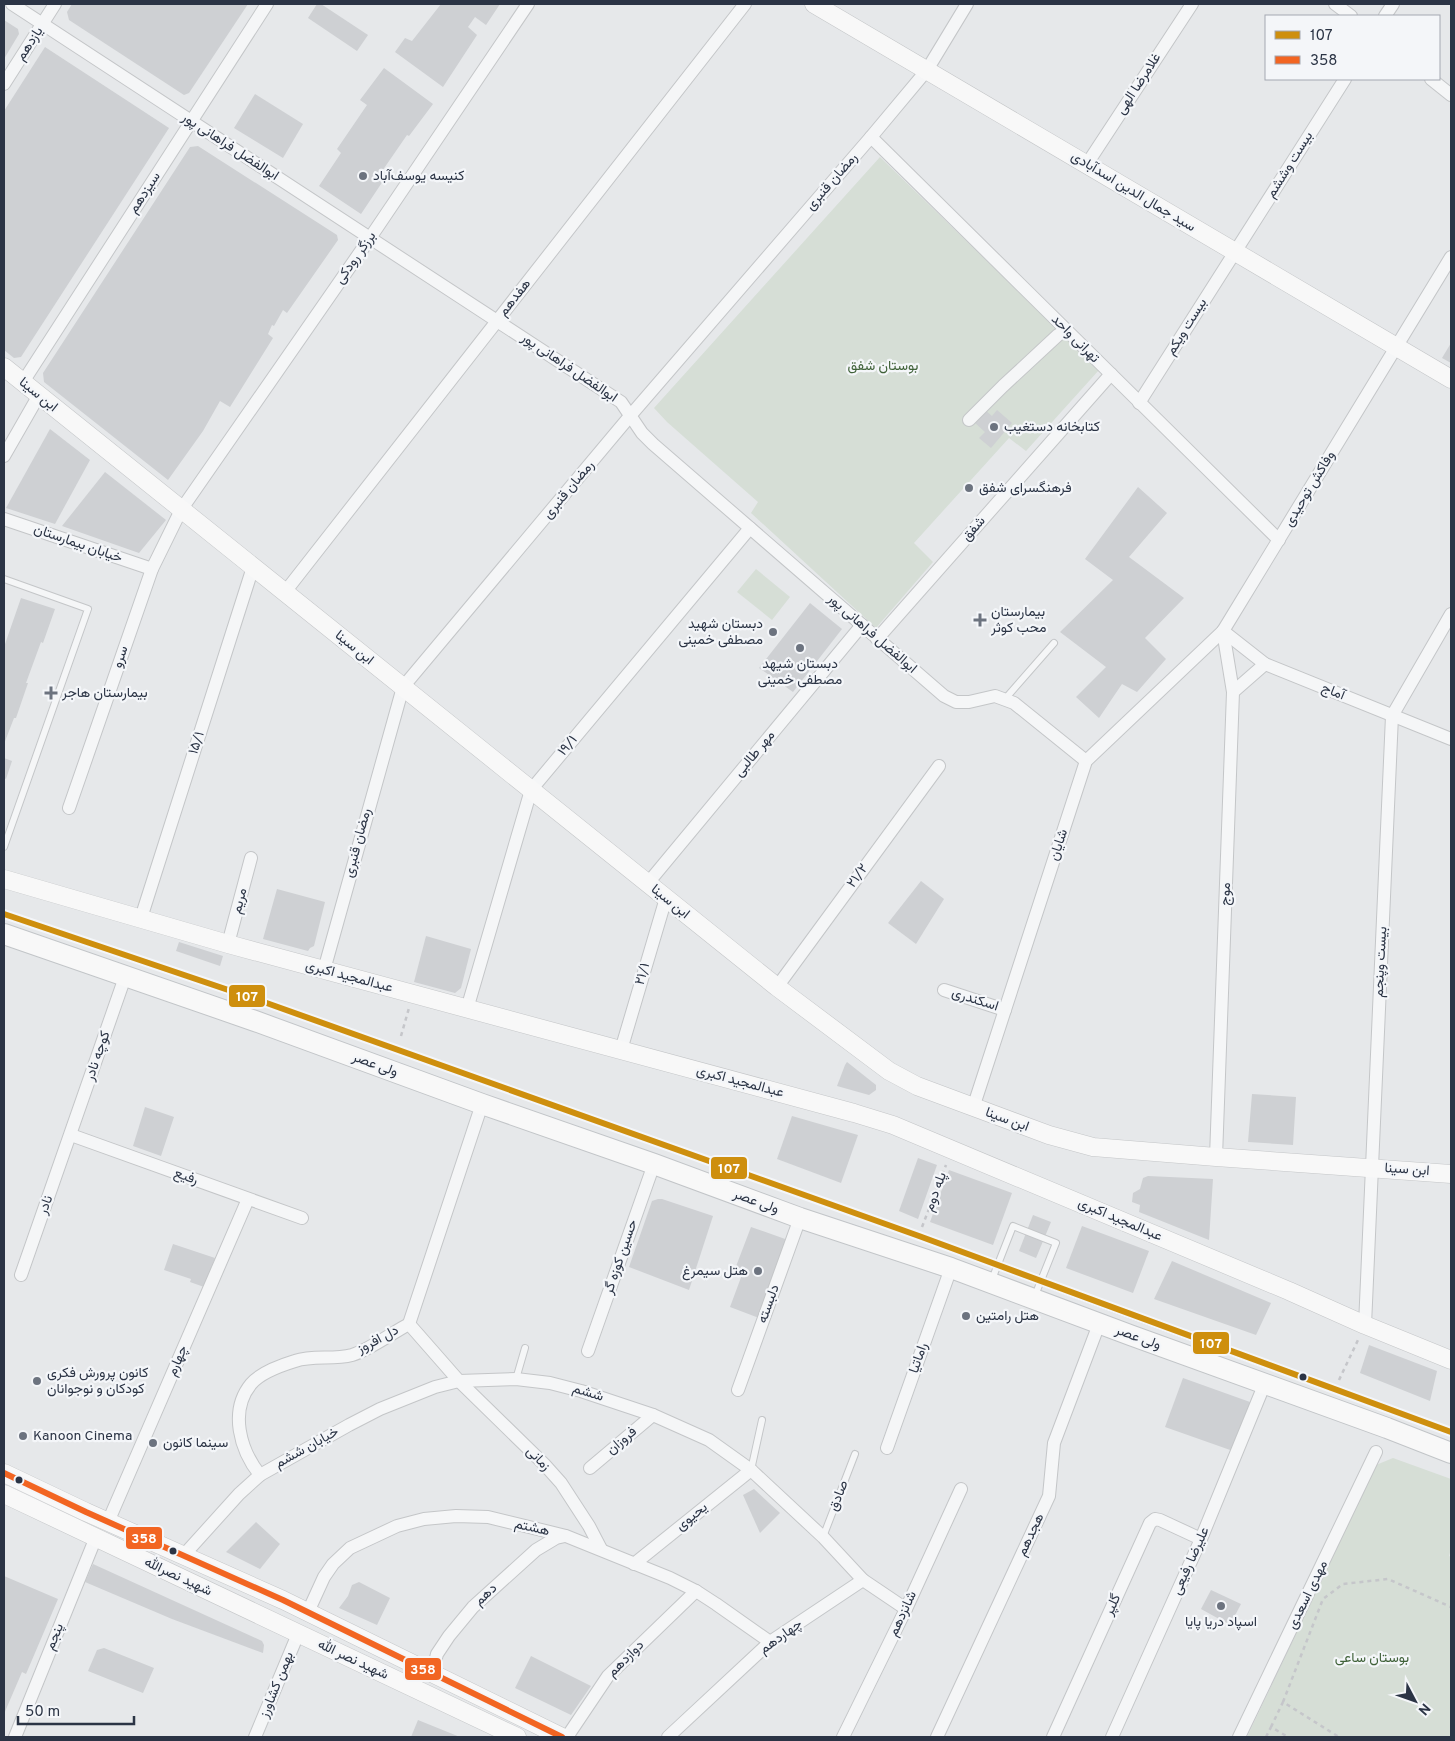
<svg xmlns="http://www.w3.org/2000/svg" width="1455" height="1741" viewBox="0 0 1455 1741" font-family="Overpass,Vazirmatn,sans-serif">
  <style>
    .green { fill: #d6ded6 }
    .building { fill: #ced0d3 }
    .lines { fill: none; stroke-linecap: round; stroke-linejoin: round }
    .lane-casing { stroke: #c4c6c8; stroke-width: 8 }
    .street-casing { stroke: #c4c6c8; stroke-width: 14 }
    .secondary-casing { stroke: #c4c6c8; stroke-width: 19 }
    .primary-casing { stroke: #c2c5c8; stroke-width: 22 }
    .path { stroke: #c5c6ca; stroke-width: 2.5; stroke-dasharray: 4 4; stroke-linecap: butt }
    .lane { stroke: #f5f6f7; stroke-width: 6 }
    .street { stroke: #f5f6f7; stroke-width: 12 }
    .secondary { stroke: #f8f8f8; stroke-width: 18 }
    .primary { stroke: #f8f8f8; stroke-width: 20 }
    .bus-1-casing { stroke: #f4f6f9; stroke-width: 10 }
    .bus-2-casing { stroke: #f4f6f9; stroke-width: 10 }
    .bus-1 { stroke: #ce8f0e; stroke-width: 6 }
    .bus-2 { stroke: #f26522; stroke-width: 6 }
    .poi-dot { fill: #6c737f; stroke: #f4f6f9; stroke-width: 2 }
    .bus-dot { fill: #2b3445; stroke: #f4f6f9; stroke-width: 2 }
    .labels { text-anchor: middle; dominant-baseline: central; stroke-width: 4.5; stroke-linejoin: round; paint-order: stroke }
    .street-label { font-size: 14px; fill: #2b3445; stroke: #f4f6f9 }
    .poi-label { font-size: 14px; fill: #2b3445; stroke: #f4f6f9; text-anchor: start }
    .park-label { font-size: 14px; fill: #3f6138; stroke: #f4f6f9 }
    .line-badge { stroke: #f4f6f9; stroke-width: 2 }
    .badge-label { font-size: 14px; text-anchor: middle; font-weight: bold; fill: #fff }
  </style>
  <rect width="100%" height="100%" fill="#e6e8ea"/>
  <g class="green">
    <path d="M880,157L1099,370L1026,451L1009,438L914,543L933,562L876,628L751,513L758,502L667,422L654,408Z"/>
    <path d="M756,569L790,597L772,620L737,592Z"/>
    <path d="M1393,1458L1451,1479V1549L1449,1556L1451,1557V1737H1247L1376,1465Z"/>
  </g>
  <g class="building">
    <path d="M72,4H248L189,93L184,95L69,20L67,12Z"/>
    <path d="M317,4H321L368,35L357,51L308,18Z"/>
    <path d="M441,4H500L486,25L475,17L468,27L477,35L443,87L395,52L405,38L412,41Z"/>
    <path d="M4,20L18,29L19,34L4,59Z"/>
    <path d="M45,47L169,128L21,357L14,358L4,350V111Z"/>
    <path d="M384,68L433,104L409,136L407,135L378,177L383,181L361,214L319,186L341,153L337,149L367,105L360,100Z"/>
    <path d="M255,94L303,124L283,158L234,128Z"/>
    <path d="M198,146L337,235L338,240L287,313L283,310L274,326L272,325L268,334L273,338L230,407L220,401L203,431L168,480L44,382L43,373L190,147Z"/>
    <path d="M1451,343V363L1442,358Z"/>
    <path d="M985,410L992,416L997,410L1012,423L991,448L979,438L985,432L974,422Z"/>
    <path d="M50,429L90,460L55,524L6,508Z"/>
    <path d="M105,472L166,520L139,553L62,526Z"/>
    <path d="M1138,487L1167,513L1129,557L1184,598L1145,638L1166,659L1137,692L1122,684L1099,718L1076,697L1106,667L1060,632L1113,580L1085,559Z"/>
    <path d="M21,598L55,609L43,643L41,642L26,683H28L16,718H14L4,744V647Z"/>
    <path d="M810,603L842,629L793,692L759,668Z"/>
    <path d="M4,758L12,761L6,779L4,778Z"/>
    <path d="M921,881L944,899L916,944L888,923Z"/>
    <path d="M277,889L325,902L314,946L310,948L308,951L263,939Z"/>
    <path d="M426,936L471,949L461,988L455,993L414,982Z"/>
    <path d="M179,942L223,956L220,966L176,951Z"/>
    <path d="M847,1062L876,1085V1090L869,1095L837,1086L845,1065Z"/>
    <path d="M1252,1094L1296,1097L1293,1145L1248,1142Z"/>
    <path d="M145,1107L174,1117L161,1156L133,1146Z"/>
    <path d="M792,1116L858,1135L841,1183L777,1159Z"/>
    <path d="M918,1158L937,1165L918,1219L899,1211Z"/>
    <path d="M949,1170L1012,1193L993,1245L930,1222Z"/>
    <path d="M1148,1176L1213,1179L1209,1240L1139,1212L1140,1205L1132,1202L1133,1193L1140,1189L1143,1178Z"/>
    <path d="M658,1199H662L713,1216L689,1290L629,1267L652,1201Z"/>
    <path d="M1033,1215L1051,1222L1036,1258L1019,1251Z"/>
    <path d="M1082,1226L1149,1251L1133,1293L1066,1268Z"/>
    <path d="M751,1227L788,1240L759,1318L730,1307L743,1272L735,1269Z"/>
    <path d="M173,1244L215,1258L204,1287L190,1282L191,1279L164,1270Z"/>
    <path d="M1172,1261L1271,1303L1256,1335L1154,1299Z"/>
    <path d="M1369,1345L1437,1371L1430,1401L1360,1373Z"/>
    <path d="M1183,1378L1250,1402L1233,1451L1165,1427Z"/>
    <path d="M754,1489L780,1513L760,1533L743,1495Z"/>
    <path d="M256,1522L280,1544L260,1569L226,1552Z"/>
    <path d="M93,1564L262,1641L264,1645L263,1653L172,1619L85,1582Z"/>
    <path d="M4,1576L58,1599L26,1674L22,1672L4,1714Z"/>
    <path d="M359,1582L390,1598L377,1625L339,1608L348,1596L352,1585Z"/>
    <path d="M1211,1590L1241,1604L1230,1625L1201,1609Z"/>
    <path d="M104,1648L154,1668L143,1693L88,1671L97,1650Z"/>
    <path d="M531,1656L591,1686L571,1715L515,1688Z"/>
    <path d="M418,1720L460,1737H411Z"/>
  </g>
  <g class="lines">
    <g class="lane-casing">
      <g id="lane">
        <path d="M4,579L88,609L4,847"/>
        <path d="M1005,699L1054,643"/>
        <path d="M4,914L261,1001L919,1236L1136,1317L1451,1432"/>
        <path d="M991,1282L1013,1226L1056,1243L1034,1298"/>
        <path d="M516,1379L525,1348"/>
        <path d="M751,1470L762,1420"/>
        <path d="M823,1537L855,1454"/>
      </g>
    </g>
    <g class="street-casing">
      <g id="street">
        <path d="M12,4L621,402L642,433L653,444L944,696L956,702H969L995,696L1014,703L1086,761"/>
        <path d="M1335,4L1351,16"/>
        <path d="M1385,16L1393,4"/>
        <path d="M1431,79L1451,95"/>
        <path d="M4,84L55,4"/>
        <path d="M871,137L1279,540"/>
        <path d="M1087,164L1192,4"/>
        <path d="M23,382L267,4"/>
        <path d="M1139,403L1345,79"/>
        <path d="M969,420L1003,386L1058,335L1066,330"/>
        <path d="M4,456L39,395"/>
        <path d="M4,519L152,569"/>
        <path d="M285,592L745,4"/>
        <path d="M1223,631L1265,664L1451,739"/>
        <path d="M877,639L1111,374"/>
        <path d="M1233,692L1265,664"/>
        <path d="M69,808L152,569L181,510L370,238L528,4"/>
        <path d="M648,883L862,625"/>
        <path d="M141,918L253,567"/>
        <path d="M228,944L251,858"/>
        <path d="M324,970L403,687L630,416L871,137L927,70L967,4"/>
        <path d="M777,987L939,766"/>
        <path d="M944,990L1005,1010"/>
        <path d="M467,1009L531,790L750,528"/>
        <path d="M621,1050L666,898"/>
        <path d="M973,1108L1086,761L1223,631L1451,257"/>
        <path d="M71,1135L302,1218"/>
        <path d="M1216,1157L1233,692L1223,631"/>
        <path d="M21,1275L125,977"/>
        <path d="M409,1324L459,1381L544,1464L561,1483L589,1526L601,1549"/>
        <path d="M1365,1325L1392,716L1451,614"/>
        <path d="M588,1351L654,1164"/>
        <path d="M738,1390L800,1218"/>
        <path d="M887,1448L951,1268"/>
        <path d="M590,1468L653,1415"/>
        <path d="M260,1475C240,1450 229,1411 251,1384C260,1373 282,1365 295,1361C313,1355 333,1360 352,1355C369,1350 392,1333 409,1324L482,1104"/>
        <path d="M108,1522L248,1199"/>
        <path d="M183,1556L239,1494L260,1475L349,1425L380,1409L435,1387L459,1381L516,1379L550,1383L581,1391L653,1415L709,1440L751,1470L823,1537L863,1580L906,1609"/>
        <path d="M634,1564L751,1470"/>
        <path d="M308,1612L324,1577L333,1564L350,1548L397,1526L424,1519L456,1516L488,1517L566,1536L670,1578L696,1591L716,1604L770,1642"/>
        <path d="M438,1676L434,1666L437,1654L449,1636L473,1607L536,1550L556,1538L565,1536"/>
        <path d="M15,1737L96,1537"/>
        <path d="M255,1737L298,1634"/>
        <path d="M567,1737L608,1676L696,1591"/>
        <path d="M668,1737L770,1642L863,1580"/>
        <path d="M843,1737L906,1609L961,1489"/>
        <path d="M937,1737L1049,1496L1054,1443L1099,1324"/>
        <path d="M1053,1737L1150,1523L1155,1519L1160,1520L1201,1539"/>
        <path d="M1112,1737L1201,1539L1265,1383"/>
        <path d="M1239,1737L1376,1452"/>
      </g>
    </g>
    <g class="secondary-casing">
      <g id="secondary">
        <path d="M814,4L1451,379"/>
        <path d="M4,367L777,987L889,1071L917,1086L1049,1135L1093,1147L1216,1157L1451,1174"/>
        <path d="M4,879L228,944L854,1113L893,1125L1289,1291L1365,1325L1451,1360"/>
        <path d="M4,1473L86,1512L283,1600L562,1737"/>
        <path d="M4,1494L517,1737"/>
      </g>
    </g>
    <g class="primary-casing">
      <path id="primary" d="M4,934L255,1021L482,1104L654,1164L800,1218L951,1268L1130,1335L1387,1428L1451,1453"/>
    </g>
    <g class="path">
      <path d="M401,1036L409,1008"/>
      <path d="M922,1227L946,1165"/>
      <path d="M1339,1380L1358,1340"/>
      <path d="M1283,1702L1323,1599L1343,1584L1388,1579L1451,1607"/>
      <path d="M1271,1727L1283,1702L1339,1737"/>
      <path d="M1266,1737L1271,1727L1288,1737"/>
    </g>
    <use href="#lane" class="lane"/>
    <use href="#street" class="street"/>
    <use href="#secondary" class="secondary"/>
    <use href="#primary" class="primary"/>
    <g class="bus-1-casing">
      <path id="bus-1" d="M4,914L261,1001L919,1236L1451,1432"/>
    </g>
    <g class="bus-2-casing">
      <path id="bus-2" d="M4,1473L86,1512L283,1600L562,1737"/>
    </g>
    <use href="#bus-1" class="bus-1"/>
    <use href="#bus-2" class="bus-2"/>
  </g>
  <g class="poi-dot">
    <circle cx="363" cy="176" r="5"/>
    <circle cx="994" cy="427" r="5"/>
    <circle cx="969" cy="488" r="5"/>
    <path d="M977.5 612.5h5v5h5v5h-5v5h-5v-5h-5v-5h5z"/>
    <circle cx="773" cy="632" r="5"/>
    <circle cx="800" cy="648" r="5"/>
    <path d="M48.5 685.5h5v5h5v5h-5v5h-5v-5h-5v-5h5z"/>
    <circle cx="758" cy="1271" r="5"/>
    <circle cx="966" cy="1316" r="5"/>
    <circle cx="37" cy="1381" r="5"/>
    <circle cx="23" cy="1436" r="5"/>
    <circle cx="153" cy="1443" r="5"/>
    <circle cx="1221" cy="1606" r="5"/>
  </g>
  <g class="bus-dot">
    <circle cx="1303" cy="1377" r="4.5"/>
    <circle cx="19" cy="1480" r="4.5"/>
    <circle cx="173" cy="1551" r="4.5"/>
  </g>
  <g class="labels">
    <g class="street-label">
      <text transform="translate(30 44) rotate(-57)">یازدهم</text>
      <text transform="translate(1139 84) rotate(-57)">غلامرضا الهی</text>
      <text transform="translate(230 147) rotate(33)">ابوالفضل فراهانی پور</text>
      <text transform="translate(1290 165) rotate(-58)">بیست وششم</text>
      <text transform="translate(832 182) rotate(-49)">رمضان قنبری</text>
      <text transform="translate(1133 192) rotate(31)">سید جمال الدین اسدآبادی</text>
      <text transform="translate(145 193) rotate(-57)">سیزدهم</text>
      <text transform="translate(356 258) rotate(-55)">برزگر رودکی</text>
      <text transform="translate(515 298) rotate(-52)">هفدهم</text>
      <text transform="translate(1187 327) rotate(-58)">بیست‌ ویکم</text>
      <text transform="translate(1075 339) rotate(45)">تهرانی واحد</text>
      <text transform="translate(569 368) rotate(34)">ابوالفضل فراهانی پور</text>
      <text transform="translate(38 395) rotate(39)">ابن سینا</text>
      <text transform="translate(1310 489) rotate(-59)">وفاکش توحیدی</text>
      <text transform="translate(569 490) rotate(-50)">رمضان قنبری</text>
      <text transform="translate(974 529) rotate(-49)">شفق</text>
      <text transform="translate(78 544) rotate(19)">خیابان بیمارستان</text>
      <text transform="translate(872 634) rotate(41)">ابوالفضل فراهانی پور</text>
      <text transform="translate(354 648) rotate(39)">ابن سینا</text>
      <text transform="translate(121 657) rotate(-71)">سرو</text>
      <text transform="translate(1333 692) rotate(22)">آماج</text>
      <text transform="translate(197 743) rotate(-72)">۱۵/۱</text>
      <text transform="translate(568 746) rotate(-50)">۱۹/۱</text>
      <text transform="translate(755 754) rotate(-50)">مهر طالبی</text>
      <text transform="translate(358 843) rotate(-75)">رمضان قنبری</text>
      <text transform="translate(1059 845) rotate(-72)">شایان</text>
      <text transform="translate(858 876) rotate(-54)">۲۱/۲</text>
      <text transform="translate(1226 894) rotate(-88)">موج</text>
      <text transform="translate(240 901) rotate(-76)">مریم</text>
      <text transform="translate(670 902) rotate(39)">ابن سینا</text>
      <text transform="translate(1381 962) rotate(-87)">بیست وپنجم</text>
      <text transform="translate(643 974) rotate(-74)">۲۱/۱</text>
      <text transform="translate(349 977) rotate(15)">عبدالمجید اکبری</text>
      <text transform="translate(975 1000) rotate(18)">اسکندری</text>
      <text transform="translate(98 1056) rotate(-71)">کوچه نادر</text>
      <text transform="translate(375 1065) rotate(20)">ولی عصر</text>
      <text transform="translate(740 1082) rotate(15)">عبدالمجید اکبری</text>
      <text transform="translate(1007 1120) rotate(20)">ابن سینا</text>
      <text transform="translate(1407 1170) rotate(4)">ابن سینا</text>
      <text transform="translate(186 1177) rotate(20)">رفیع</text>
      <text transform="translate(936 1192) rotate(-70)">پله دوم</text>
      <text transform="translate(756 1202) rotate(20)">ولی عصر</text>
      <text transform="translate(46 1205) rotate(-70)">نادر</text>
      <text transform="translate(1120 1220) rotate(23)">عبدالمجید اکبری</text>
      <text transform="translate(621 1257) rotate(-71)">حسین کوزه گر</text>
      <text transform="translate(769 1304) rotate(-70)">دلبسته</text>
      <text transform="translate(1138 1338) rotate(20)">ولی عصر</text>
      <text transform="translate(378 1340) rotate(-28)">دل افروز</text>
      <text transform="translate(919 1358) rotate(-71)">راماتیا</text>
      <text transform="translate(178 1361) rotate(-67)">چهارم</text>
      <text transform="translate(588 1393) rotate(17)">ششم</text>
      <text transform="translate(622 1441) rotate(-40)">فروزان</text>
      <text transform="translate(307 1448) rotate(-29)">خیابان ششم</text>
      <text transform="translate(538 1459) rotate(46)">زمانی</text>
      <text transform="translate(839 1496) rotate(-69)">صادق</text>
      <text transform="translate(692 1517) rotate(-39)">یحیوی</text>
      <text transform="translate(532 1528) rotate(13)">هشتم</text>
      <text transform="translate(1031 1535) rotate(-65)">هجدهم</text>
      <text transform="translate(1191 1561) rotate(-66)">علیرضا رفیعی</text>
      <text transform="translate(178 1577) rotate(25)">شهید نصرالله</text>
      <text transform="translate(486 1595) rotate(-43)">دهم</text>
      <text transform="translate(1308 1595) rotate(-64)">مهدی اسعدی</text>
      <text transform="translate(1113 1605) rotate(-65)">گلپر</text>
      <text transform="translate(903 1614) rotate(-65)">شانزدهم</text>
      <text transform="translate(55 1637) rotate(-68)">پنجم</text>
      <text transform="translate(781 1637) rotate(-36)">چهاردهم</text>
      <text transform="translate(626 1659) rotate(-45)">دوازدهم</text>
      <text transform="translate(353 1660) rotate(25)">شهید نصر الله</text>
      <text transform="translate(277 1685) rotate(-68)">بهمن کشاورز</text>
    </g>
    <g class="poi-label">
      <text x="373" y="176">کنیسه یوسف‌آباد</text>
      <text x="1004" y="427">کتابخانه دستغیب</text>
      <text x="979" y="488">فرهنگسرای شفق</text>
      <text x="991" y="612">بیمارستان<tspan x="991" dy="16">محب کوثر</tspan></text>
      <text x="763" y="624" text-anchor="end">دبستان شهید<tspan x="763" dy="16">مصطفی خمینی</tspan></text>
      <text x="800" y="664" text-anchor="middle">دبستان شیهد<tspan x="800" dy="16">مصطفی خمینی</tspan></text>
      <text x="62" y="693">بیمارستان هاجر</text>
      <text x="748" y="1271" text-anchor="end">هتل سیمرغ</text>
      <text x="976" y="1316">هتل رامتین</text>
      <text x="47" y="1373">کانون پرورش فکری<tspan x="47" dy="16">کودکان و نوجوانان</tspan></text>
      <text x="33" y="1436">Kanoon Cinema</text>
      <text x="163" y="1443">سینما کانون</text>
      <text x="1221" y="1622" text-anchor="middle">اسپاد دریا پایا</text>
    </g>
    <g class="park-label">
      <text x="883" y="366">بوستان شفق</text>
      <text x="1372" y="1658">بوستان ساعی</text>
    </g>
  </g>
  <g class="line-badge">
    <rect x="228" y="984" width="38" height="24" rx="5" fill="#ce8f0e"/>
    <rect x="710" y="1156" width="38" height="24" rx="5" fill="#ce8f0e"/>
    <rect x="1192" y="1331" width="38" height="24" rx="5" fill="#ce8f0e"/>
    <rect x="125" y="1526" width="38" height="24" rx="5" fill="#f26522"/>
    <rect x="404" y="1657" width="38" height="24" rx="5" fill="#f26522"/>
  </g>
  <g class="badge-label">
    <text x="247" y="1001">107</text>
    <text x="729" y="1173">107</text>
    <text x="1211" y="1348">107</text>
    <text x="144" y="1543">358</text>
    <text x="423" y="1674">358</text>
  </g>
  <rect width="1455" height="1741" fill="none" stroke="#2b3445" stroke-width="10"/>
  <rect x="1265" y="15" width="175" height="65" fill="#f4f6f9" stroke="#a4a8b1"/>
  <rect x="1275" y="31" width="25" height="8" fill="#ce8f0e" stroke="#a4a8b1"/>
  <text x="1310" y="40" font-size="15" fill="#2b3445">107</text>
  <rect x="1275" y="56" width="25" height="8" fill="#f26522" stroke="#a4a8b1"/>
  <text x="1310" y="65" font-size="15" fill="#2b3445">358</text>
  <g transform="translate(1415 1701) rotate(131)" stroke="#f4f6f9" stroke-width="4" paint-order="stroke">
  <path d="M0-4L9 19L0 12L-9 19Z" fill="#2b3445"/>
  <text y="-8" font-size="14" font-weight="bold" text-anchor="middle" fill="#2b3445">N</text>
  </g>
  <path d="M18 1716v8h116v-8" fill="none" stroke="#2b3445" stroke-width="2.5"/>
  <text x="25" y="1716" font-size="15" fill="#2b3445" stroke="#f4f6f9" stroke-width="4" paint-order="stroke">50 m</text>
</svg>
